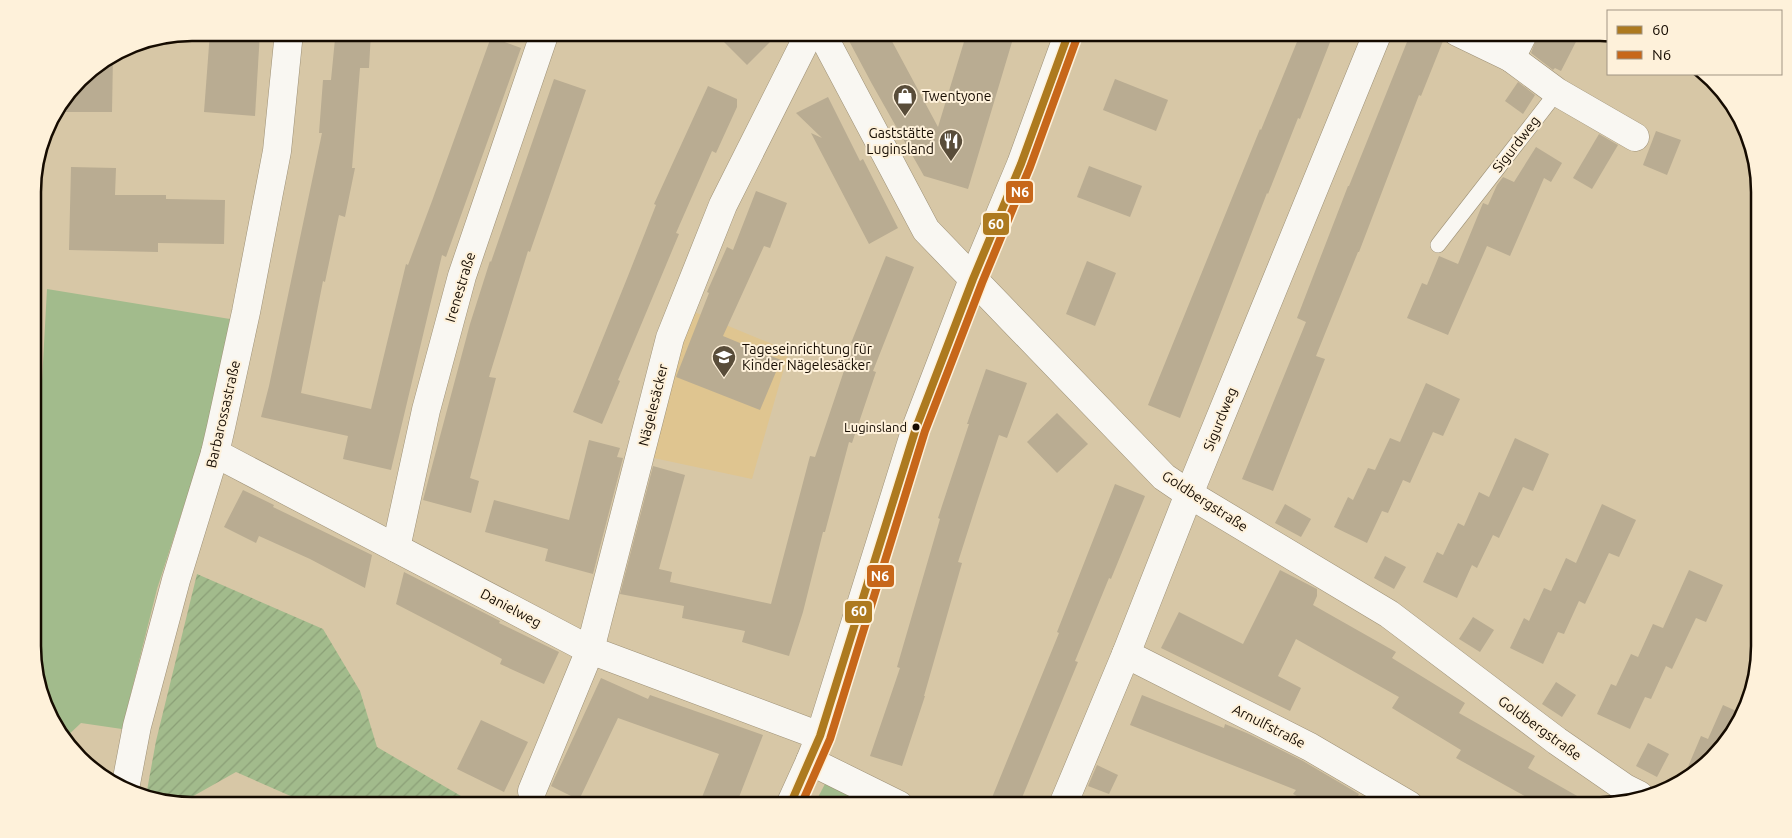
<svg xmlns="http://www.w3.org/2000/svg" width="1792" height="838" viewBox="0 0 1792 838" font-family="Ubuntu,sans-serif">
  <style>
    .built { fill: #dfc590 }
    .green { fill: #a2bb8c }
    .garden { fill: url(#garden-furrows) }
    .building { fill: #b9ac92 }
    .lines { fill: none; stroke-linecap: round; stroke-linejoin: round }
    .service-casing { stroke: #9d9076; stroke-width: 16 }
    .minor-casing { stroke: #9d9076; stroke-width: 29 }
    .tertiary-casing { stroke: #9d9076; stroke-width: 29 }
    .service { stroke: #f9f7f2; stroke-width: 15 }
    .minor { stroke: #f9f7f2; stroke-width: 28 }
    .tertiary { stroke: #f9f7f2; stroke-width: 28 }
    .bus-1-casing { stroke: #fef1da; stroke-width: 11 }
    .bus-2-casing { stroke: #fef1da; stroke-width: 11 }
    .bus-1 { stroke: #ad7a1f; stroke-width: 8 }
    .bus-2 { stroke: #c7671a; stroke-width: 8 }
    .bus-dot { fill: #150b00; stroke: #fef1da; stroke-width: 2 }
    .labels { text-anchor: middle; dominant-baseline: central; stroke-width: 4; stroke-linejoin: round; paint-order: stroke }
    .bus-label { font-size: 13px; fill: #150b00; stroke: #fef1da; text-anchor: end }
    .poi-label { font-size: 14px; fill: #150b00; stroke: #fef1da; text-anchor: start }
    .street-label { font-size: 14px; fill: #150b00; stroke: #fef1da }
    .rim { fill: none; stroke: #150b00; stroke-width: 2.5 }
    .line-badge { stroke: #fef1da; stroke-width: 2 }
    .badge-label { font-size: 14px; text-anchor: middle; font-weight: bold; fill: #fff }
  </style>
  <defs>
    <pattern id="garden-furrows" width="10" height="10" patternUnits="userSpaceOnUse" patternTransform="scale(1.25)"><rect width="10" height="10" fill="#a2bb8c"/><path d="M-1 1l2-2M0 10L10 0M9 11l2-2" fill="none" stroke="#8b9f77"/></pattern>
  </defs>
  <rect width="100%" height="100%" fill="#d7c7a6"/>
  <path class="built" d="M692,311L789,351L752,479L649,457Z"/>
  <g class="green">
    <path d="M47,289L230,319L202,450L157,589L122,729L81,723L64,739L34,667L33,439L39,436Z"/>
    <path d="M826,782L869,805H814Z"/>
  </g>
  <path class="garden" d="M197,574L323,629L360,691L377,747L461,796L457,805H311L236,772L181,803L146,796L156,741Z"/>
  <g class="building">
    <path d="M210,32H260L255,116L204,112Z"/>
    <path d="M341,32H371L369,68H360L352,168H355L345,217L339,215L325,282L323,281L301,393L371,409L406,264L408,265L432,201L491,37L521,48L446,257L442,255L391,470L343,459L348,436L261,417L269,386L322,133H319L323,80H331L335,39L340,40Z"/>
    <path d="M714,32H760L770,42L747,65Z"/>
    <path d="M861,32H887L938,127L967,32H1015L968,189L924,176L872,84L848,39Z"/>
    <path d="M1301,32H1334L1300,119L1298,118L1268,194L1267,193L1180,418L1148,405L1260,129L1261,130Z"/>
    <path d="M1411,32H1421L1443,41L1421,96L1419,95L1359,252H1358L1316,356L1325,359L1273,491L1242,479L1306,322L1297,318L1348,186H1349Z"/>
    <path d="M1539,32H1581L1561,71L1555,68L1553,70L1531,53Z"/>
    <path d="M113,56L112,112H57L87,72Z"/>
    <path d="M554,79L586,90L530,252L528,251L489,377L496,378L470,478L479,481L471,513L423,500L470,324L490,261L491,262Z"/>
    <path d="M1115,79L1168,100L1156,131L1103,110Z"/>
    <path d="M1518,82L1535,95L1523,114L1505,101Z"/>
    <path d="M708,86L737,99V107L716,153L712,151L676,233L679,234L618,380L620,381L602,424L573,412L628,276L656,205L654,204Z"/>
    <path d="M828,97L860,161L863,159L898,228L869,244L811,133L822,138L796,113Z"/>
    <path d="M1656,131L1681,140L1667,175L1643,165Z"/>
    <path d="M1599,134L1618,145L1592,189L1573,178Z"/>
    <path d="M1536,147L1562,163L1551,182L1544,178L1510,256L1487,246L1448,335L1407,318L1422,283L1427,285L1439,256L1458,264L1483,203L1488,205L1497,185L1503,177L1514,182Z"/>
    <path d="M1089,166L1142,186L1130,217L1077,197Z"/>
    <path d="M71,167L116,168L115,195H166V199L225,200L224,244L158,243V252L69,250Z"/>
    <path d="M756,191L787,203L770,248L764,246L723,336L781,360L760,410L676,377L709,293L707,292L727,247L733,250Z"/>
    <path d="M886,256L914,267L873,371L876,372L852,443L849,442L825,532H823L803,612L789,656L742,642L745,631L682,618L684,606L620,594L653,466L685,475L659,569L672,572L670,582L771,604L810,456L815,457L853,344L851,343Z"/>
    <path d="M1087,261L1116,273L1095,326L1066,314Z"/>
    <path d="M986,369L1027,383L1007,438L999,435L978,499L958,562L962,563L924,696H925L902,766L870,756L900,668L897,667L940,519L938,518L969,424H967Z"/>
    <path d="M1426,383L1460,399L1443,436L1433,432L1410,483L1403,480L1388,513L1382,511L1367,543L1334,527L1348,497L1353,500L1368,468L1375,470L1390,438L1400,442Z"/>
    <path d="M1057,413L1088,444L1057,473L1027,442Z"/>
    <path d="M1515,438L1549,454L1533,491L1523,487L1499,538L1493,535L1477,568L1472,565L1457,598L1423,582L1437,552L1443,555L1458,523L1464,526L1479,492L1489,497Z"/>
    <path d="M589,440L620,448L617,457L623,458L593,574L545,561L548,549L485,532L494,500L569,520Z"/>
    <path d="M1115,484L1145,496L1111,579L1109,578L1075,661L1078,662L1019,805H989L1059,633L1057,632Z"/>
    <path d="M243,490L274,505L273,507L372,555L365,588L310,559L259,536L256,543L224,527Z"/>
    <path d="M1285,504L1311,519L1301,537L1275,523Z"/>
    <path d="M1602,504L1636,520L1619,557L1609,553L1585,604L1579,601L1564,634L1558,632L1543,664L1510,648L1524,618L1529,621L1544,588L1551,591L1566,558L1576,563Z"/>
    <path d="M1385,556L1406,567L1394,589L1374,578Z"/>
    <path d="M1280,570L1317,589V596L1313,605L1396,652L1392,658L1465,703L1459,713L1535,756L1528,768L1593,805H1541L1456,758L1461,750L1392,708L1399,697L1296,639L1278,676L1301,688L1290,711L1161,648L1179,612L1243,644Z"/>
    <path d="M1689,570L1723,585L1706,622L1696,618L1672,669L1666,666L1651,699L1645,697L1630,729L1597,714L1611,684L1616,686L1631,654L1638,657L1653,624L1663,628Z"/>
    <path d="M404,572L500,621L499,623L559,652L544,684L500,664L502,659L396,604Z"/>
    <path d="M1473,617L1494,630L1480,652L1459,639Z"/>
    <path d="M601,678L648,699L650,695L763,735L736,805H699L719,754L618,718L579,800L551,786Z"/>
    <path d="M1556,682L1576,695L1562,717L1542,704Z"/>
    <path d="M1142,695L1224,728L1225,724L1249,734L1303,761L1359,794L1353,805H1314L1293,794L1296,790L1130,725Z"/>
    <path d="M1723,705L1743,714L1726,743L1689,778L1682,781L1701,736L1708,739Z"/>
    <path d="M481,720L528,742L504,792L457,769Z"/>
    <path d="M1648,743L1669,754L1657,777L1636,766Z"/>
    <path d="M1097,765L1118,775L1109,794L1088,786Z"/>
  </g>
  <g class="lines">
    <g class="service-casing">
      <path id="service" d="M1438,245L1557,92"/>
    </g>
    <g class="minor-casing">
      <g id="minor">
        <path d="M821,32L926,230L1164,477L1189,494L1389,614L1557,741L1625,788L1639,795"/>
        <path d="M1457,32L1511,58L1557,92L1635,137"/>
        <path d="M1511,58L1524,32"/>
        <path d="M215,453L590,650L820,736"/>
        <path d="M396,548L426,410L462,276L545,32"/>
        <path d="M1126,654L1310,747L1409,805"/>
        <path d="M810,761L899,805"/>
        <path d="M125,789L137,726L176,580L215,453L221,427L246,312L277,151L289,32"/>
        <path d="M532,791L590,650L670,338L723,205L810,32"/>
        <path d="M1063,805L1126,654L1189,494L1378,32"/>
      </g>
    </g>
    <g class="tertiary-casing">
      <path id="tertiary" d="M790,805L810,761L820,736L916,428L973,279L1021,164L1069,32"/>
    </g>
    <use href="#service" class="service"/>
    <use href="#minor" class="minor"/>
    <use href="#tertiary" class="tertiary"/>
    <g class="bus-1-casing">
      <path id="bus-1" d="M790,805L820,736L916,428L973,279L1021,164L1069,32"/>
    </g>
    <g class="bus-2-casing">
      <path id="bus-2" d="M801,805L830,739L925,431L982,283L1030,167L1078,35"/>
    </g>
    <use href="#bus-1" class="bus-1"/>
    <use href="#bus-2" class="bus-2"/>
  </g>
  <defs>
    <g id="shop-pin" transform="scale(1.25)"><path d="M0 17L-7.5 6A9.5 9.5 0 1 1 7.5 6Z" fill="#594d3a" stroke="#fef1da"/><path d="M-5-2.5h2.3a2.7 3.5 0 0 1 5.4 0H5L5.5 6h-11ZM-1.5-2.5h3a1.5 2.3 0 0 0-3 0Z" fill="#fff"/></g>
    <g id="restaurant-pin" transform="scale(1.25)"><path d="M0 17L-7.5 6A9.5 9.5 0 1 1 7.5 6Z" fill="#594d3a" stroke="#fef1da"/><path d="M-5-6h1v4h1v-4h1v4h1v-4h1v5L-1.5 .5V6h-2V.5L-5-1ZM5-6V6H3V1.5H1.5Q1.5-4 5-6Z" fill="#fff"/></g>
    <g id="school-pin" transform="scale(1.25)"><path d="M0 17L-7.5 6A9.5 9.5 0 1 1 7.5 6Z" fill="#594d3a" stroke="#fef1da"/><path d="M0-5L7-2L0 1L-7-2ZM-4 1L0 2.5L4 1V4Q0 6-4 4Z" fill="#fff"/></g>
  </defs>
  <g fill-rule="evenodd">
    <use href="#shop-pin" x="905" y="96"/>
    <use href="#restaurant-pin" x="951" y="141"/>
    <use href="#school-pin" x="724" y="357"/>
  </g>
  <circle class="bus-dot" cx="916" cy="427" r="4.5"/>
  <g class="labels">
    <g class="bus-label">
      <text x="907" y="427">Luginsland</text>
    </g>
    <g class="poi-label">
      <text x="922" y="96">Twentyone</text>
      <text x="934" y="133" text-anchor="end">Gaststätte<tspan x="934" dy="16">Luginsland</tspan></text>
      <text x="742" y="349">Tageseinrichtung für<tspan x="742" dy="16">Kinder Nägelesäcker</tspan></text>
    </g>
    <g class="street-label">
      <text transform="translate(1516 144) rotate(-52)">Sigurdweg</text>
      <text transform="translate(460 287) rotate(-73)">Irenestraße</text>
      <text transform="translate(653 405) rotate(-76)">Nägelesäcker</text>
      <text transform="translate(223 414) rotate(-77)">Barbarossastraße</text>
      <text transform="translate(1220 419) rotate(-68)">Sigurdweg</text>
      <text transform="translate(1205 501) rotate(33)">Goldbergstraße</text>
      <text transform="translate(511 608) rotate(28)">Danielweg</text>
      <text transform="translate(1269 726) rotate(27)">Arnulfstraße</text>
      <text transform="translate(1540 728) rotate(36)">Goldbergstraße</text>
    </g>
  </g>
  <path d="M0 0H1792V838H0ZM192 41H1600A151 151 0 0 1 1751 192V646A151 151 0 0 1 1600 797H192A151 151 0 0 1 41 646V192A151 151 0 0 1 192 41Z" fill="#fef1da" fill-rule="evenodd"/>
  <path class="rim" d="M192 41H1600A151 151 0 0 1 1751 192V646A151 151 0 0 1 1600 797H192A151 151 0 0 1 41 646V192A151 151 0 0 1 192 41Z"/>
  <g class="line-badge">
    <rect x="1005" y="180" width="29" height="24" rx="5" fill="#c7671a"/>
    <rect x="982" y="212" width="28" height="24" rx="5" fill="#ad7a1f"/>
    <rect x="866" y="564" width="29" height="24" rx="5" fill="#c7671a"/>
    <rect x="844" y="600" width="29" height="24" rx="5" fill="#ad7a1f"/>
  </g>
  <g class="badge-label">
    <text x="1020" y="197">N6</text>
    <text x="996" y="229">60</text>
    <text x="880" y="581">N6</text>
    <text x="859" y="616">60</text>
  </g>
  <rect x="1607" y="10" width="175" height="65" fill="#fef1da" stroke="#a19583"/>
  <rect x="1617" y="26" width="25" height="8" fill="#ad7a1f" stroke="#a19583"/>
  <text x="1652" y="35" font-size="15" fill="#150b00">60</text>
  <rect x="1617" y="51" width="25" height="8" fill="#c7671a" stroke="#a19583"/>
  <text x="1652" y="60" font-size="15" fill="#150b00">N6</text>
</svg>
